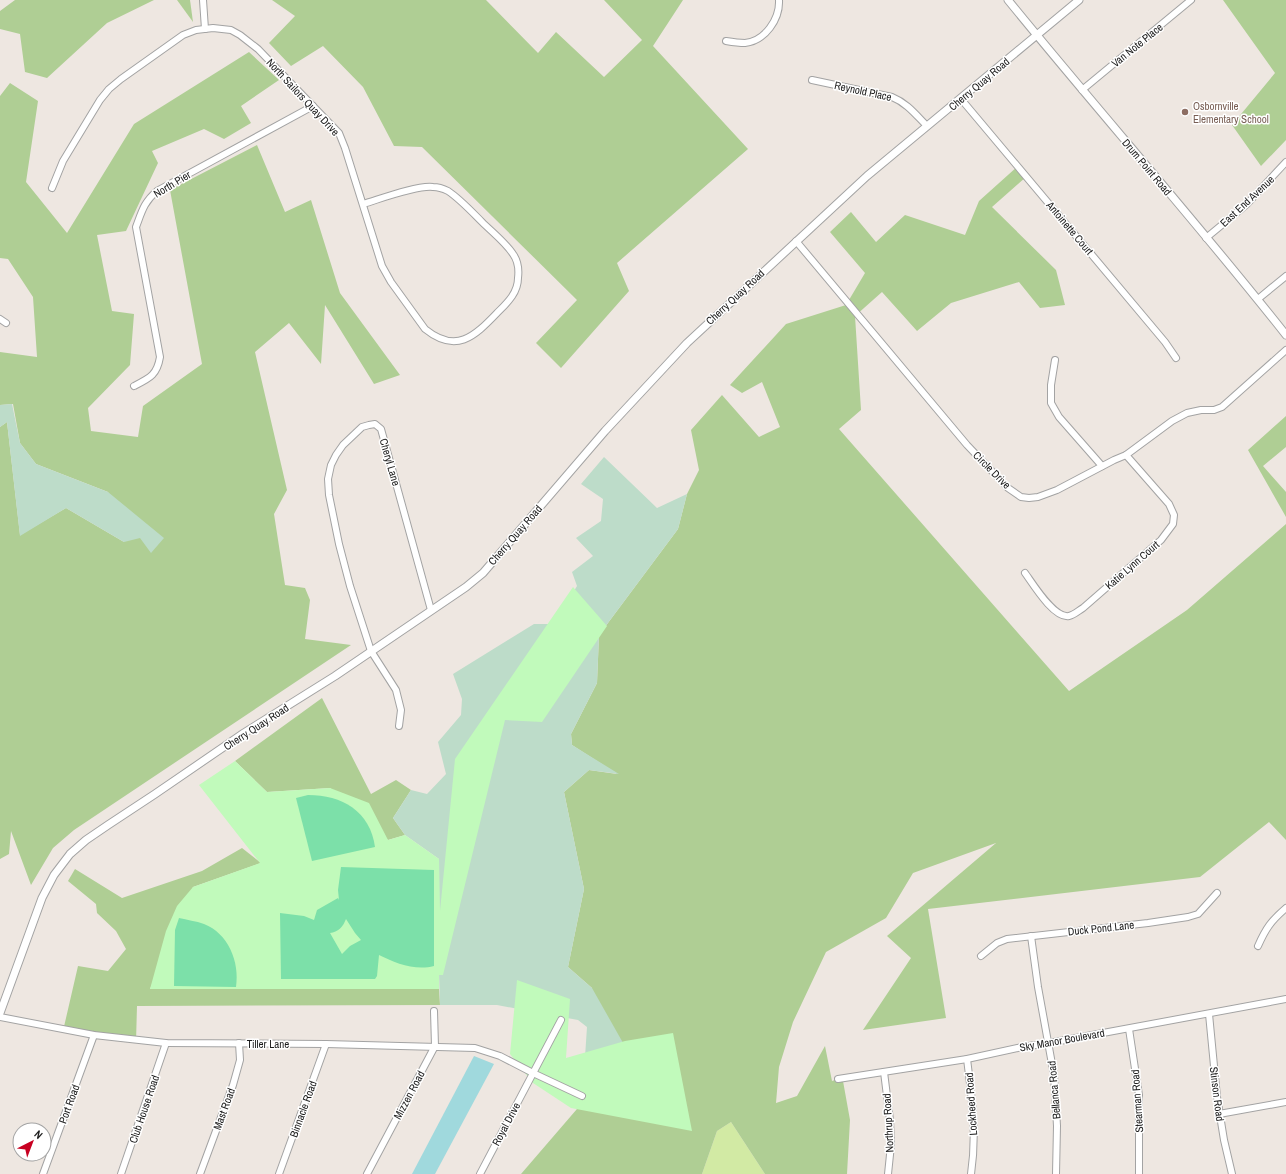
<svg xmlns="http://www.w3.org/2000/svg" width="1286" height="1174" viewBox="0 0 1286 1174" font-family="'Archivo Narrow',sans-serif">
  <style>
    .grass { fill: #d2eaa4 }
    .forest { fill: #afce94 }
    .wetland { fill: #bddcc9 }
    .park { fill: #c1fabb }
    .pitch { fill: #7ce0a9; fill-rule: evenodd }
    .water { fill: #a0d9dd }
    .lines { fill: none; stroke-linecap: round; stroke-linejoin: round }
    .minor-casing { stroke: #a3a3a3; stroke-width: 8 }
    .tertiary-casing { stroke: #a3a3a3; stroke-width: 9 }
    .minor { stroke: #fff; stroke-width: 6 }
    .tertiary { stroke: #fff; stroke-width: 7 }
    .education-dot { fill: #8d6e63; stroke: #fff; stroke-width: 1.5 }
    .labels { text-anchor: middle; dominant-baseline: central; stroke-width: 3; stroke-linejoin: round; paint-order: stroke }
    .street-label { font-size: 11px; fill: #1c1c1c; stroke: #fff }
    .education-label { font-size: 11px; fill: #785e54; stroke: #fff; text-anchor: start }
  </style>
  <rect width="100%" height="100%" fill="#eee7e1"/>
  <path class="grass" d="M731,1122L765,1174H702L717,1131Z"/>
  <g class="forest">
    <path d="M15,0H154L107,23L47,78L25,72L20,34L0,29V11Z"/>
    <path d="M177,0H190L193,22Z"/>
    <path d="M272,0H486L538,53L556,32L604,77L642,40L604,0H683L653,46L748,149L617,263L629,291L561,368L536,343L577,300L422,147L394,146L363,87L323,46L291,66L269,43L295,16Z"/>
    <path d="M1223,0H1286V140L1261,166L1232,125L1275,73Z"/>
    <path d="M249,52L279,80L241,106L251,123L224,139L204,129L152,151L158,163L126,231L97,235L112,311L134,314L130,365L88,408L91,431L138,437L143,406L202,364L170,190L257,145L285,212L311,200L340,293L400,375L374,384L325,305L321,364L289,323L255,352L287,490L274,514L285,585L305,588L310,600L305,639L351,645L74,830L53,848L31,885L11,831L9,854L0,859V427L7,422L20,535L66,508L124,542L108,492L36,464L20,443L13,404L0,405V352L37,357L33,297L8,259L0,258V96L10,83L38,101L26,182L67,233L134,124Z"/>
    <path d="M1018,166L1026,177L992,207L1056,270L1065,305L1040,308L1019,282L951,303L917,331L882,292L855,316L861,410L839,429L1069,691L1187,610L1286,524V840L1269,822L1200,877L928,909L946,1018L863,1030L911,958L887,936L996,843L913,873L886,918L826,952L793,1022L779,1067L776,1103L797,1096L825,1046L832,1081L838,1079L843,1081L850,1120L847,1174H765L731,1122L717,1131L702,1174H521L583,1102L592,988L568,967L584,889L564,792L589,770L617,774L572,745L571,734L597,683L599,635L678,529L687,494L699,470L691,430L722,395L759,437L780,427L762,382L742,393L730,385L786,324L846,305L865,273L830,232L851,212L876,242L905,215L965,235L979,201Z"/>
    <path d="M1286,416V447L1263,466L1286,492V517L1248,450Z"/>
    <path d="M322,698L371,794L396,780L411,790L393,818L405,835L388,840L330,788L267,792L235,761Z"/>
    <path d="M242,848L261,863L193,887L150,989H439L440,1005L137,1006L136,1042L63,1031L78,966L108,971L126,949L116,931L97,913L96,904L68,881L75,869L122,898L202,871Z"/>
  </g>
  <g class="wetland">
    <path d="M12,404L20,443L36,464L108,492L164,538L151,553L140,538L124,542L66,508L20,536L7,422L0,427V405Z"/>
    <path d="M604,457L657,508L687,494L678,529L599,635L597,683L571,734L572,745L619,774L589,770L564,792L584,889L568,967L592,988L631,1057L584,1072L587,1027L578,1020L497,1005H440L439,973V859L405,835L393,818L411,790L427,794L446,774L438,742L461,715L462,699L453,674L534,624H554L577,586L572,572L593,556L576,538L601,521L603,499L581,484Z"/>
  </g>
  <g class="park">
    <path d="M573,587L607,626L542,722L505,720L443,975H439V989H150L166,931L177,906L193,887L260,863L199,785L235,761L267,792L330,788L369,803L388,840L405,835L439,859L440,911L455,759Z"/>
    <path d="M517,980L570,999L566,1058L625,1041L673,1033L692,1131L571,1108L533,1083L510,1054Z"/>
  </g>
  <g class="pitch">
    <path d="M308,795C342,795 370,811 375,847L312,861L296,798Z"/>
    <path d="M341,867L434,870V966C415,971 395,963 379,955L377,976L375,979H281L280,913L304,916L314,920L317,910L338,898L339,900L338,890ZM346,919L355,933L361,940L350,946L342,954L330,933C338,932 343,927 346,919Z"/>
    <path d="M179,918C187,920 196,921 204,924C228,933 240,962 236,987L174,986L175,930Z"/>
  </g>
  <path class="water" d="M474,1056L494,1064L435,1174H412Z"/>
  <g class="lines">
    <g class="minor-casing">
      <g id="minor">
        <path d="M203,0L205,29"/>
        <path d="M726,41C732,42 739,43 745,43C765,41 780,19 779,0"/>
        <path d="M812,80L892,97C907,103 916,115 927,126"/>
        <path d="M1082,90L1191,0"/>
        <path d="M961,99L1165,342L1176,358"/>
        <path d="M52,188L63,161L100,100L109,89L121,79L183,35L196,30L213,28L231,30L240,35L258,49L339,133L345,148L382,266L391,282L425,329C456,354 474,337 497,313C507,303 518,293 518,278C519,270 518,261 513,254C505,242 492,232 482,222C471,211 460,199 448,191C444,189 438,187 433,187C417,185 380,199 363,204"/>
        <path d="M1206,238L1246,205L1286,162"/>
        <path d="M796,241L967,445L1008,488L1021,497L1029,498L1038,497L1057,490L1114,460L1126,455L1172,421L1187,413L1201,410H1214L1222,407L1286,350"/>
        <path d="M1258,299L1286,276"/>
        <path d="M0,319L6,323"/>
        <path d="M1055,360L1051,385V403L1059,417L1102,466"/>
        <path d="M134,386C150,378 157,375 160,357L136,227C142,211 144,202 157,191L313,106"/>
        <path d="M1025,573C1033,584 1054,619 1069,616C1074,615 1078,611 1083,608L1161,540L1173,524L1174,515L1169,504L1126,455"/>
        <path d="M399,726L401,710L396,690L371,651L350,586L339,544L329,495L328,479L331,465L336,455L343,445L362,427L369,425L375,424L381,429L431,610"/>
        <path d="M1031,936L1038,987L1054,1075L1057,1126L1056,1174"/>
        <path d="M1258,946C1266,928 1271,921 1286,908"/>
        <path d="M981,956L997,943L1007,939L1148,923L1188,917L1198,914L1217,893"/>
        <path d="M1209,1014L1217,1097L1224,1140L1232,1174"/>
        <path d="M0,1017L94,1035L166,1043L326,1044L475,1048L500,1056L533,1073L582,1096"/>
        <path d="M1129,1029L1139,1095V1174"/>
        <path d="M967,1059C972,1099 977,1134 971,1174"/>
        <path d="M884,1072L890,1120L891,1145L888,1174"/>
        <path d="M838,1079L967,1059L1022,1047L1049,1043L1286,999"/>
        <path d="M1219,1114L1286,1102"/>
        <path d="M43,1174L94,1035"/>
        <path d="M121,1174L166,1043"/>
        <path d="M200,1174L233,1085L240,1060L239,1043"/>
        <path d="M279,1174L326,1044"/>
        <path d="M367,1174L435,1046L434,1011"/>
        <path d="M480,1174L561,1020"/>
      </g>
    </g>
    <g class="tertiary-casing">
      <g id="tertiary">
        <path d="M1008,0C1100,113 1196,221 1286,335"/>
        <path d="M0,1013L42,898L54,875L70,854L86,840L108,825L155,794L244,733L335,676L466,587L483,573L605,431L687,343L867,176L1079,0"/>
      </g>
    </g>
    <use href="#minor" class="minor"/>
    <use href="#tertiary" class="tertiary"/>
  </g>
  <circle class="education-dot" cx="1185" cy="112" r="4"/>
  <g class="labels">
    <g class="street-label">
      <text transform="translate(1137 45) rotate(-39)">Van Note Place</text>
      <text transform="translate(979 84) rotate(-40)">Cherry Quay Road</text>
      <text transform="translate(863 91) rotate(12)">Reynold Place</text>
      <text transform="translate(303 97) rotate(47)">North Sailors Quay Drive</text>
      <text transform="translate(1147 167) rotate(50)">Drum Point Road</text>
      <text transform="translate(172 184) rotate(-31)">North Pier</text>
      <text transform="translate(1247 201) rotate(-43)">East End Avenue</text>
      <text transform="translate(1070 228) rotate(50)">Antoinette Court</text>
      <text transform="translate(735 297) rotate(-43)">Cherry Quay Road</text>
      <text transform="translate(390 462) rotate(74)">Cheryl Lane</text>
      <text transform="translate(992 470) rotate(45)">Circle Drive</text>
      <text transform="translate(515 535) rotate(-49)">Cherry Quay Road</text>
      <text transform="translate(1132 565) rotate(-41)">Katie Lynn Court</text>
      <text transform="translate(256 727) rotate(-33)">Cherry Quay Road</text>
      <text transform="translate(1101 928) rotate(-6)">Duck Pond Lane</text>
      <text transform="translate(1062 1040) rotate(-10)">Sky Manor Boulevard</text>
      <text x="268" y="1044">Tiller Lane</text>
      <text transform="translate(1054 1090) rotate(-95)">Bellanca Road</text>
      <text transform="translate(1217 1094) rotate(83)">Stinson Road</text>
      <text transform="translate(409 1095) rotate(-62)">Mizzen Road</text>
      <text transform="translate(1137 1101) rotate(-94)">Stearman Road</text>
      <text transform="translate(69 1104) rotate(-70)">Port Road</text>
      <text transform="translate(971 1104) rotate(-94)">Lockheed Road</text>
      <text transform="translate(144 1109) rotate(-71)">Club House Road</text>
      <text transform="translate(224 1109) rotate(-70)">Mast Road</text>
      <text transform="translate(303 1109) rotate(-70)">Binnacle Road</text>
      <text transform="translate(888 1123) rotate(-93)">Northrup Road</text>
      <text transform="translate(506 1124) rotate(-62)">Royal Drive</text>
    </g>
    <g class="education-label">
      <text x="1193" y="106">Osbornville<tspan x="1193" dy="13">Elementary School</tspan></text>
    </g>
  </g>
  <g transform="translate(32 1142) rotate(42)"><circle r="19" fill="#ffffff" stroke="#a4a4a4"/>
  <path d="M0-3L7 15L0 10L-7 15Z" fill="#c80021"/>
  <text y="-6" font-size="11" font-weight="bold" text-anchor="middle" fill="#1c1c1c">N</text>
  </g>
</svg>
